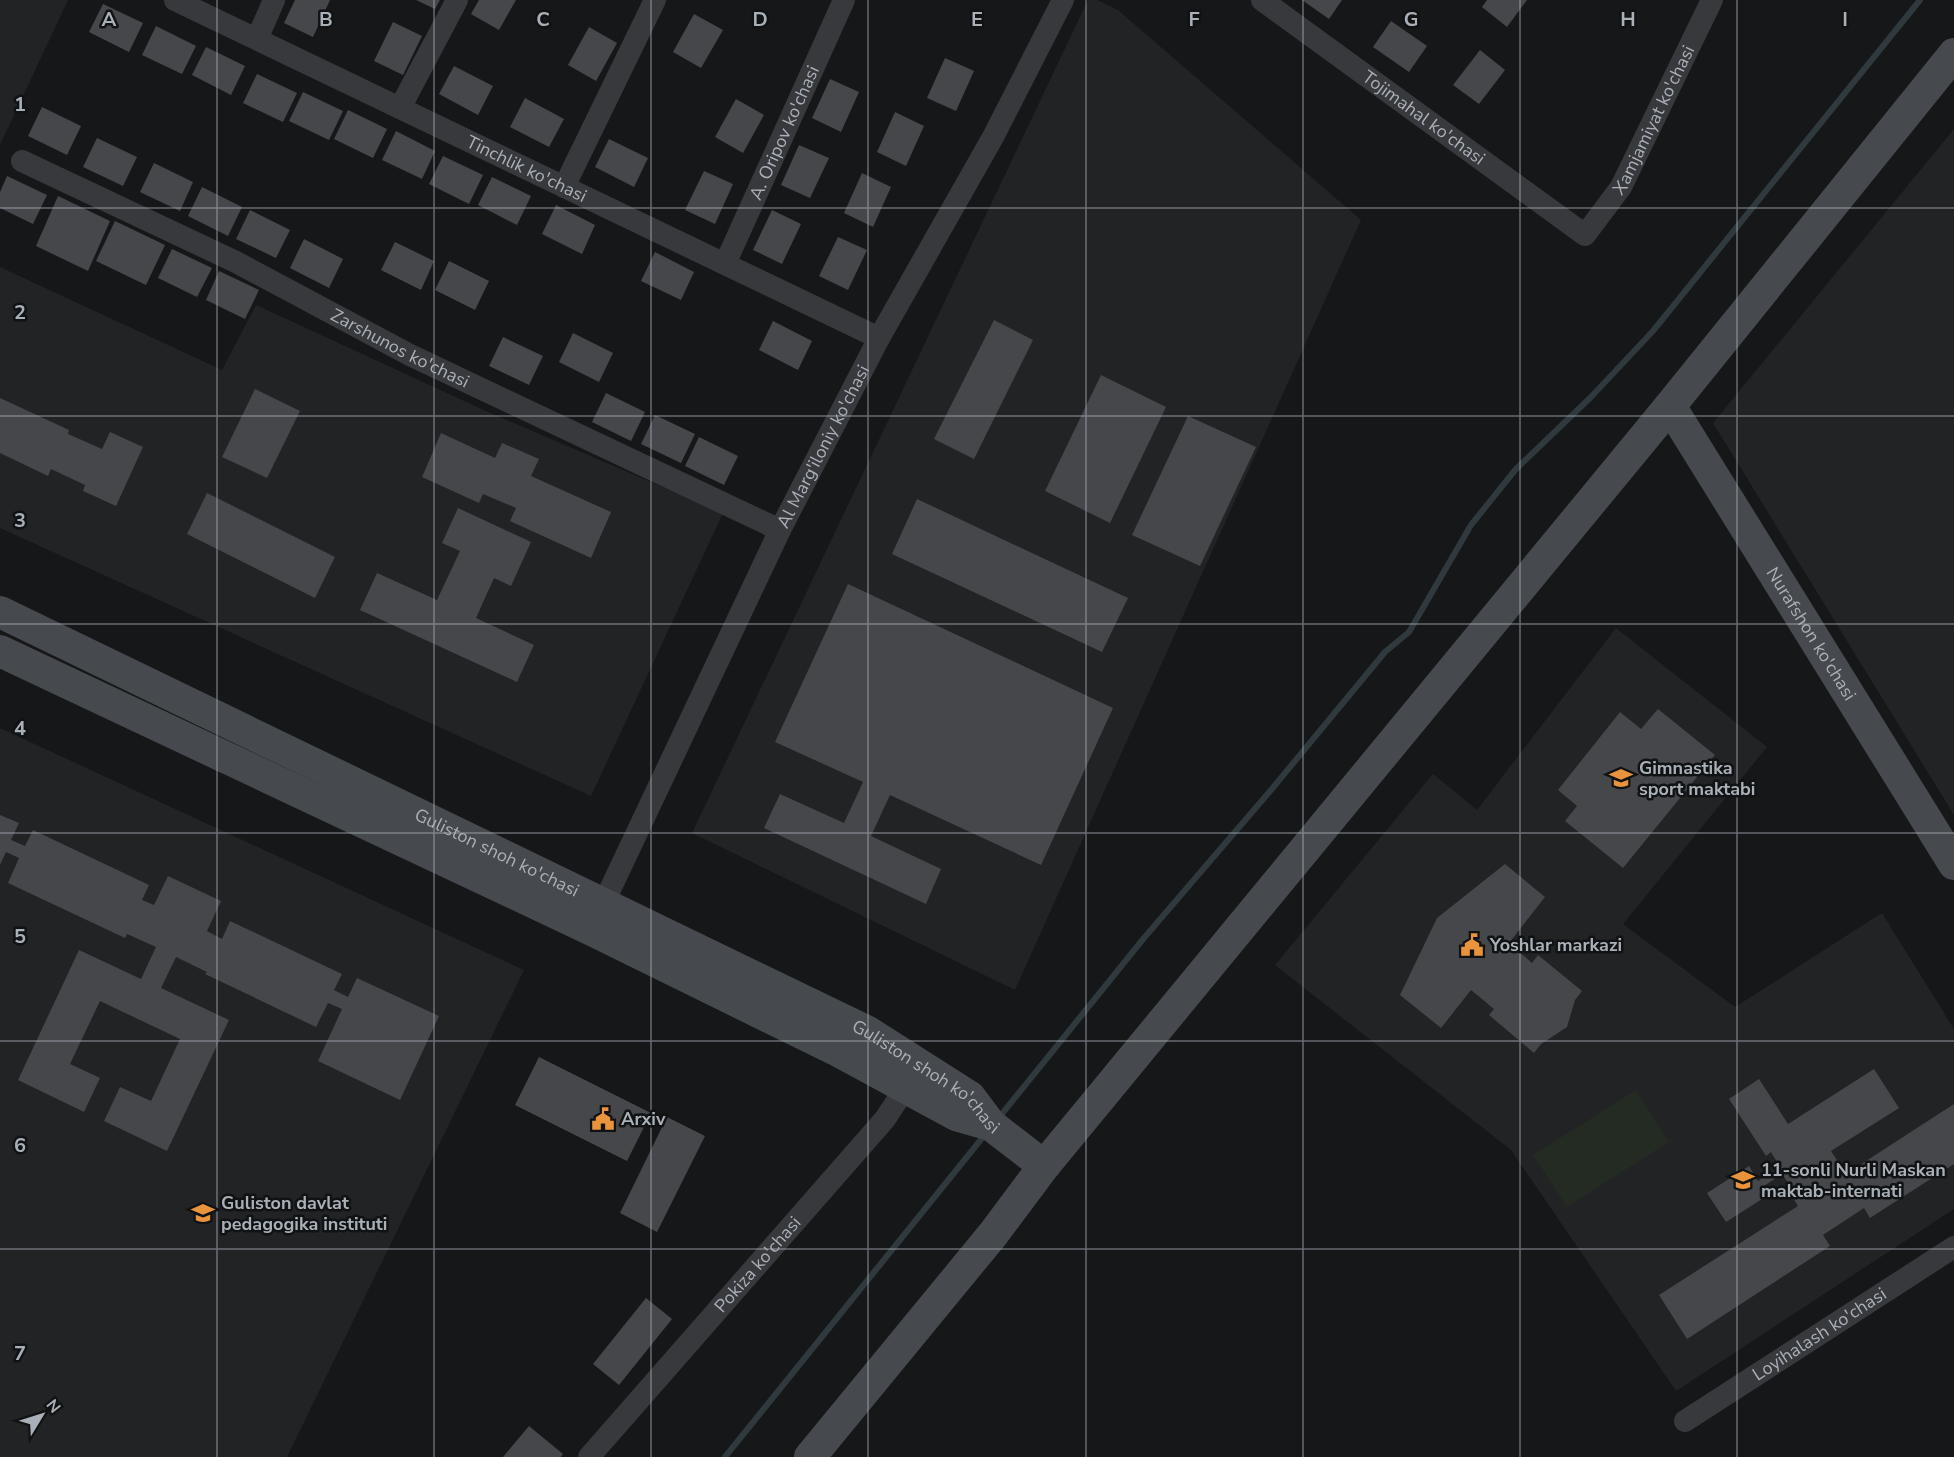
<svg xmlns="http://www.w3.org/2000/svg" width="1954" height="1457" viewBox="0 0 1954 1457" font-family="'Nunito Sans',sans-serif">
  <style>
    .built { fill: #222325 }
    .green { fill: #232b23 }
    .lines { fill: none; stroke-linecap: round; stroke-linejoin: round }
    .stream { stroke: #2f393e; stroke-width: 6 }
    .building { fill: #45474b }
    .street { stroke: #38393d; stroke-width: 22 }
    .secondary { stroke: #46494d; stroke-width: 32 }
    .grid { fill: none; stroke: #a9b0b8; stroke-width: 1.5; stroke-opacity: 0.55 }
    .labels { text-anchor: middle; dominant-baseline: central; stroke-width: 5; stroke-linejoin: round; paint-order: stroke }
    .street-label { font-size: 18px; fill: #a9b0b8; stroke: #111213 }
    .poi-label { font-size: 18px; font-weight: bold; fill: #a9b0b8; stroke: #111213; text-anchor: start }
    .grid-label { font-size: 20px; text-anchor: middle; font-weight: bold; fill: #a9b0b8; stroke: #111213; stroke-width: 5; stroke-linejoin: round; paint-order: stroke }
  </style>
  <rect width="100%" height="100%" fill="#161718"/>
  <g class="built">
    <path d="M0,0H68L0,145Z"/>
    <path d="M1088,0H1097L1118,10L1361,220L1015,990L692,833Z"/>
    <path d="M1954,129V815L1713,423Z"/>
    <path d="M0,267L222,370L256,305L488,412L723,513L591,796L0,528Z"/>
    <path d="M1616,628L1767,747L1623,924L1735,1007L1882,913L1954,1029V1209L1676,1391L1511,1150L1275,965L1433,774L1477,810Z"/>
    <path d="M0,728L524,970L287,1457H0Z"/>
  </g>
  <path class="green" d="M1636,1090L1669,1142L1567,1207L1533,1155Z"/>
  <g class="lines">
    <g class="stream">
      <path d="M997,1120L1144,938L1271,790L1385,652L1409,632L1471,525L1516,469L1590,398L1653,331L1920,0"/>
      <path d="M725,1457L987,1132"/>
    </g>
  </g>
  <g class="building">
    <path d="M295,0H330L313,37L284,23Z"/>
    <path d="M416,0H440L435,9Z"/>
    <path d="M479,0H516L499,30L471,14Z"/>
    <path d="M1302,0H1342L1329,19Z"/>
    <path d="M1487,0H1527L1507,27L1482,7Z"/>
    <path d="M103,4L143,23L129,52L89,32Z"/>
    <path d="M694,14L723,30L701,68L673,52Z"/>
    <path d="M1391,21L1427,46L1409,72L1373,47Z"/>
    <path d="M393,22L422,36L403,75L374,61Z"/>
    <path d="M156,26L196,46L182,74L142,55Z"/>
    <path d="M589,27L617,43L596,81L568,65Z"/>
    <path d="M206,47L245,66L231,95L192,75Z"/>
    <path d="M1480,50L1505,70L1479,104L1453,85Z"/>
    <path d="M945,58L974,71L956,111L927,98Z"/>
    <path d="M454,66L493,86L478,115L439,94Z"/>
    <path d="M257,74L297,93L283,122L243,103Z"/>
    <path d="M830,79L859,92L841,132L812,118Z"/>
    <path d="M303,92L343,111L329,140L289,121Z"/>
    <path d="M525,98L564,119L549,147L510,127Z"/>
    <path d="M736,99L764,115L743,153L715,137Z"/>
    <path d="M42,107L81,126L67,155L28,136Z"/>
    <path d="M348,110L387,129L373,158L334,139Z"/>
    <path d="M895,112L924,126L906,166L877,152Z"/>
    <path d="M396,131L435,151L422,179L382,160Z"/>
    <path d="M97,138L137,157L123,186L83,167Z"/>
    <path d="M609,139L648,158L634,187L595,167Z"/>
    <path d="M799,145L829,158L810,198L781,185Z"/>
    <path d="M443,156L483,175L469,204L429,184Z"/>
    <path d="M154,163L193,182L180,211L140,192Z"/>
    <path d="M704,171L733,184L715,224L685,210Z"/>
    <path d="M862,173L891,187L873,227L844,213Z"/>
    <path d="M7,176L47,195L33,224L0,208V192Z"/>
    <path d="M492,177L531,196L517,225L478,205Z"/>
    <path d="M202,187L242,207L228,236L188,216Z"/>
    <path d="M58,196L110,221L88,271L36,246Z"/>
    <path d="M556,205L595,225L582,254L542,234Z"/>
    <path d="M250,210L290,230L276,258L236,239Z"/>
    <path d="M772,210L801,224L782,264L753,250Z"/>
    <path d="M115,221L165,245L146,285L96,261Z"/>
    <path d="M838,237L867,250L848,290L819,276Z"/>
    <path d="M304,239L343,259L329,288L290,268Z"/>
    <path d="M395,242L434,261L421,290L381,270Z"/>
    <path d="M172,249L212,268L197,297L158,278Z"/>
    <path d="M655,252L694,272L681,300L641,281Z"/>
    <path d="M449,261L489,281L475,310L435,290Z"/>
    <path d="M219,271L259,290L245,319L206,300Z"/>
    <path d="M994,320L1033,340L974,459L934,439Z"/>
    <path d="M773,321L812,341L798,370L759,350Z"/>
    <path d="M573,333L613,353L599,382L559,362Z"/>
    <path d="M503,337L543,356L529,385L489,366Z"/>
    <path d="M1101,375L1166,407L1110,523L1045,491Z"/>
    <path d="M255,389L300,411L267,478L222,457Z"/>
    <path d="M606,393L645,412L631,441L592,422Z"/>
    <path d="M0,398L69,430L68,434L102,449L110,432L143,447L116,506L83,491L85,485L51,469L48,476L0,453Z"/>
    <path d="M655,415L695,434L681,463L641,444Z"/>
    <path d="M1188,416L1256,447L1200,566L1132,535Z"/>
    <path d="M441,433L495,458L502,443L539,459L531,476L611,512L591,558L510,521L516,508L483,494L479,503L422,477Z"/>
    <path d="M699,437L738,456L724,485L685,466Z"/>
    <path d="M207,493L335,557L315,598L187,534Z"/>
    <path d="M917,499L1128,598L1102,652L892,554Z"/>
    <path d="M458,508L531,542L511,586L494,578L476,618L534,645L517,682L360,610L377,573L437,600L460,551L442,543Z"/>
    <path d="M848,584L1113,708L1041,865L890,795L871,836L941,869L926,904L764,828L780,794L844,823L863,782L775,742Z"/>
    <path d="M1658,709L1715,755L1623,868L1565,821L1577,806L1558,790L1620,712L1641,729Z"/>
    <path d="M0,815L19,823L11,840L25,846L33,830L149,885L142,900L154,905L168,876L221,901L207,931L222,939L230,921L342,974L334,990L348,997L357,978L439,1016L400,1100L318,1061L342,1009L328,1003L316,1027L205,974L207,972L176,957L161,988L229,1020L167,1151L104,1121L120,1087L151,1101L180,1039L100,1001L70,1064L100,1078L84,1112L18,1080L79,950L141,979L156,947L127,934L125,938L8,883L19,858L6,852L0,865Z"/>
    <path d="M1505,864L1545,897L1509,943L1532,963L1538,955L1582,991L1575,1000L1567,1027L1541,1044L1534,1053L1489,1015L1494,1009L1471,990L1441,1028L1400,995L1437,918Z"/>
    <path d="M539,1057L651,1113L627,1161L515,1105Z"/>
    <path d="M1874,1069L1899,1108L1831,1151L1846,1174L1954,1104V1164L1870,1218L1864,1208L1823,1235L1830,1246L1687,1339L1659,1295L1798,1206L1786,1186L1789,1184L1782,1174L1764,1186L1770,1194L1726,1222L1707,1193L1749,1166L1758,1181L1780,1167L1771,1152L1766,1156L1729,1099L1759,1079L1788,1124Z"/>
    <path d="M667,1117L705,1136L657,1232L620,1213Z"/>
    <path d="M646,1298L672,1319L619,1385L593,1364Z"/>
    <path d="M529,1426L563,1454L561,1457H503Z"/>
  </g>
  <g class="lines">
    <g class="street">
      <path id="s1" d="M175,0L879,338"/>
      <path id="s2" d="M1262,0L1585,235L1621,187L1712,0"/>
      <path d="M257,39L274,0"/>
      <path d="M400,108L457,0"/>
      <path id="s3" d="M22,161L236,262L410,355L780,530"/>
      <path d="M564,187L655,0"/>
      <path id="s4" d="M725,264L844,0"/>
      <path id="s5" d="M597,917L780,530L879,338L993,137L1063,0"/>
      <path id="s6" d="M1685,1421L1954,1247"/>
      <path id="s7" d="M589,1457L885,1119L914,1075"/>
    </g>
    <g class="secondary">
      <path id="s8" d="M1670,406L1954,864"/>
      <path id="s9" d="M0,612L868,1032L970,1097L991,1125L1044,1166"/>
      <path d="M0,651L592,930L840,1052L956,1115L991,1125"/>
      <path d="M810,1457L994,1233L1044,1166L1670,406L1954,54"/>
    </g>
  </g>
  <path class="grid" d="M217,0V1457M434,0V1457M651,0V1457M868,0V1457M1086,0V1457M1303,0V1457M1520,0V1457M1737,0V1457M0,208H1954M0,416H1954M0,624H1954M0,833H1954M0,1041H1954M0,1249H1954"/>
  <defs>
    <g id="school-bare" transform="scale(1.8)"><path d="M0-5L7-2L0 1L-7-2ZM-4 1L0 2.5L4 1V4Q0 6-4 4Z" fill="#e9943d" stroke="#111213" stroke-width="2.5" paint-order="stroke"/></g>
    <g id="civic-bare" transform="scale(1.8)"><path d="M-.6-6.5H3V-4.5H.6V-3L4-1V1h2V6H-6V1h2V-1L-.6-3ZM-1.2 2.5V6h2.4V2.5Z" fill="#e9943d" stroke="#111213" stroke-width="2.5" paint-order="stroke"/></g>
    <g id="university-bare" transform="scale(1.8)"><path d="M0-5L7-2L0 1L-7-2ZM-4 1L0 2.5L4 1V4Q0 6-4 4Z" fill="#e9943d" stroke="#111213" stroke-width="2.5" paint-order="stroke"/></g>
  </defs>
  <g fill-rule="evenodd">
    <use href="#school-bare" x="1621" y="778"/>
    <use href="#civic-bare" x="1472" y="945"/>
    <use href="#civic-bare" x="603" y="1119"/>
    <use href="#school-bare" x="1743" y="1180"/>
    <use href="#university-bare" x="203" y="1213"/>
  </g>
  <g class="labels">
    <g class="street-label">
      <text stroke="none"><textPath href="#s2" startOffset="200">Tojimahal ko'chasi</textPath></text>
      <text stroke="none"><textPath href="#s2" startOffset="534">Xamjamiyat ko'chasi</textPath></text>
      <text stroke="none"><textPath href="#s4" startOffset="144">A. Oripov ko'chasi</textPath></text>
      <text stroke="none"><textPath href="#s1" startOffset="390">Tinchlik ko'chasi</textPath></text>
      <text stroke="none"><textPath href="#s3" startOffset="422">Zarshunos ko'chasi</textPath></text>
      <text stroke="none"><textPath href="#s5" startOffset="522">Al Marg'iloniy ko'chasi</textPath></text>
      <text stroke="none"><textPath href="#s8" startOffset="268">Nurafshon ko'chasi</textPath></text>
      <text stroke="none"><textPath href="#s9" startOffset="552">Guliston shoh ko'chasi</textPath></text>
      <text stroke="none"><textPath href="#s9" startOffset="1038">Guliston shoh ko'chasi</textPath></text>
      <text stroke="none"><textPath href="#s7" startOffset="256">Pokiza ko'chasi</textPath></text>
      <text stroke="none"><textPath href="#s6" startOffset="160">Loyihalash ko'chasi</textPath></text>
    </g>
    <g class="poi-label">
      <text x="1639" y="768">Gimnastika<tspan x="1639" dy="21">sport maktabi</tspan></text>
      <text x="1490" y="945">Yoshlar markazi</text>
      <text x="621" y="1119">Arxiv</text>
      <text x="1761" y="1170">11-sonli Nurli Maskan<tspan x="1761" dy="21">maktab-internati</tspan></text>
      <text x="221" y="1203">Guliston davlat<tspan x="221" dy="21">pedagogika instituti</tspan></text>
    </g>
  </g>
  <g class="grid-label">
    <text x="109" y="26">A</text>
    <text x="326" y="26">B</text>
    <text x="543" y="26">C</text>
    <text x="760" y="26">D</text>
    <text x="977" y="26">E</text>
    <text x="1194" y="26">F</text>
    <text x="1411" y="26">G</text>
    <text x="1628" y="26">H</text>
    <text x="1845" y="26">I</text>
    <text x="20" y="111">1</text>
    <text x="20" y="319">2</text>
    <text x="20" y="527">3</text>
    <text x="20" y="735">4</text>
    <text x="20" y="943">5</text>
    <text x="20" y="1152">6</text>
    <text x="20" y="1360">7</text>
  </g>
  <g transform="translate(42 1415) rotate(52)" stroke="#111213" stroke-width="4.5" paint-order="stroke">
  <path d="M0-4.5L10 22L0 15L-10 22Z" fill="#a9b0b8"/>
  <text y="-9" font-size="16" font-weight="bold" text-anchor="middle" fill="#a9b0b8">N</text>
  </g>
</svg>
